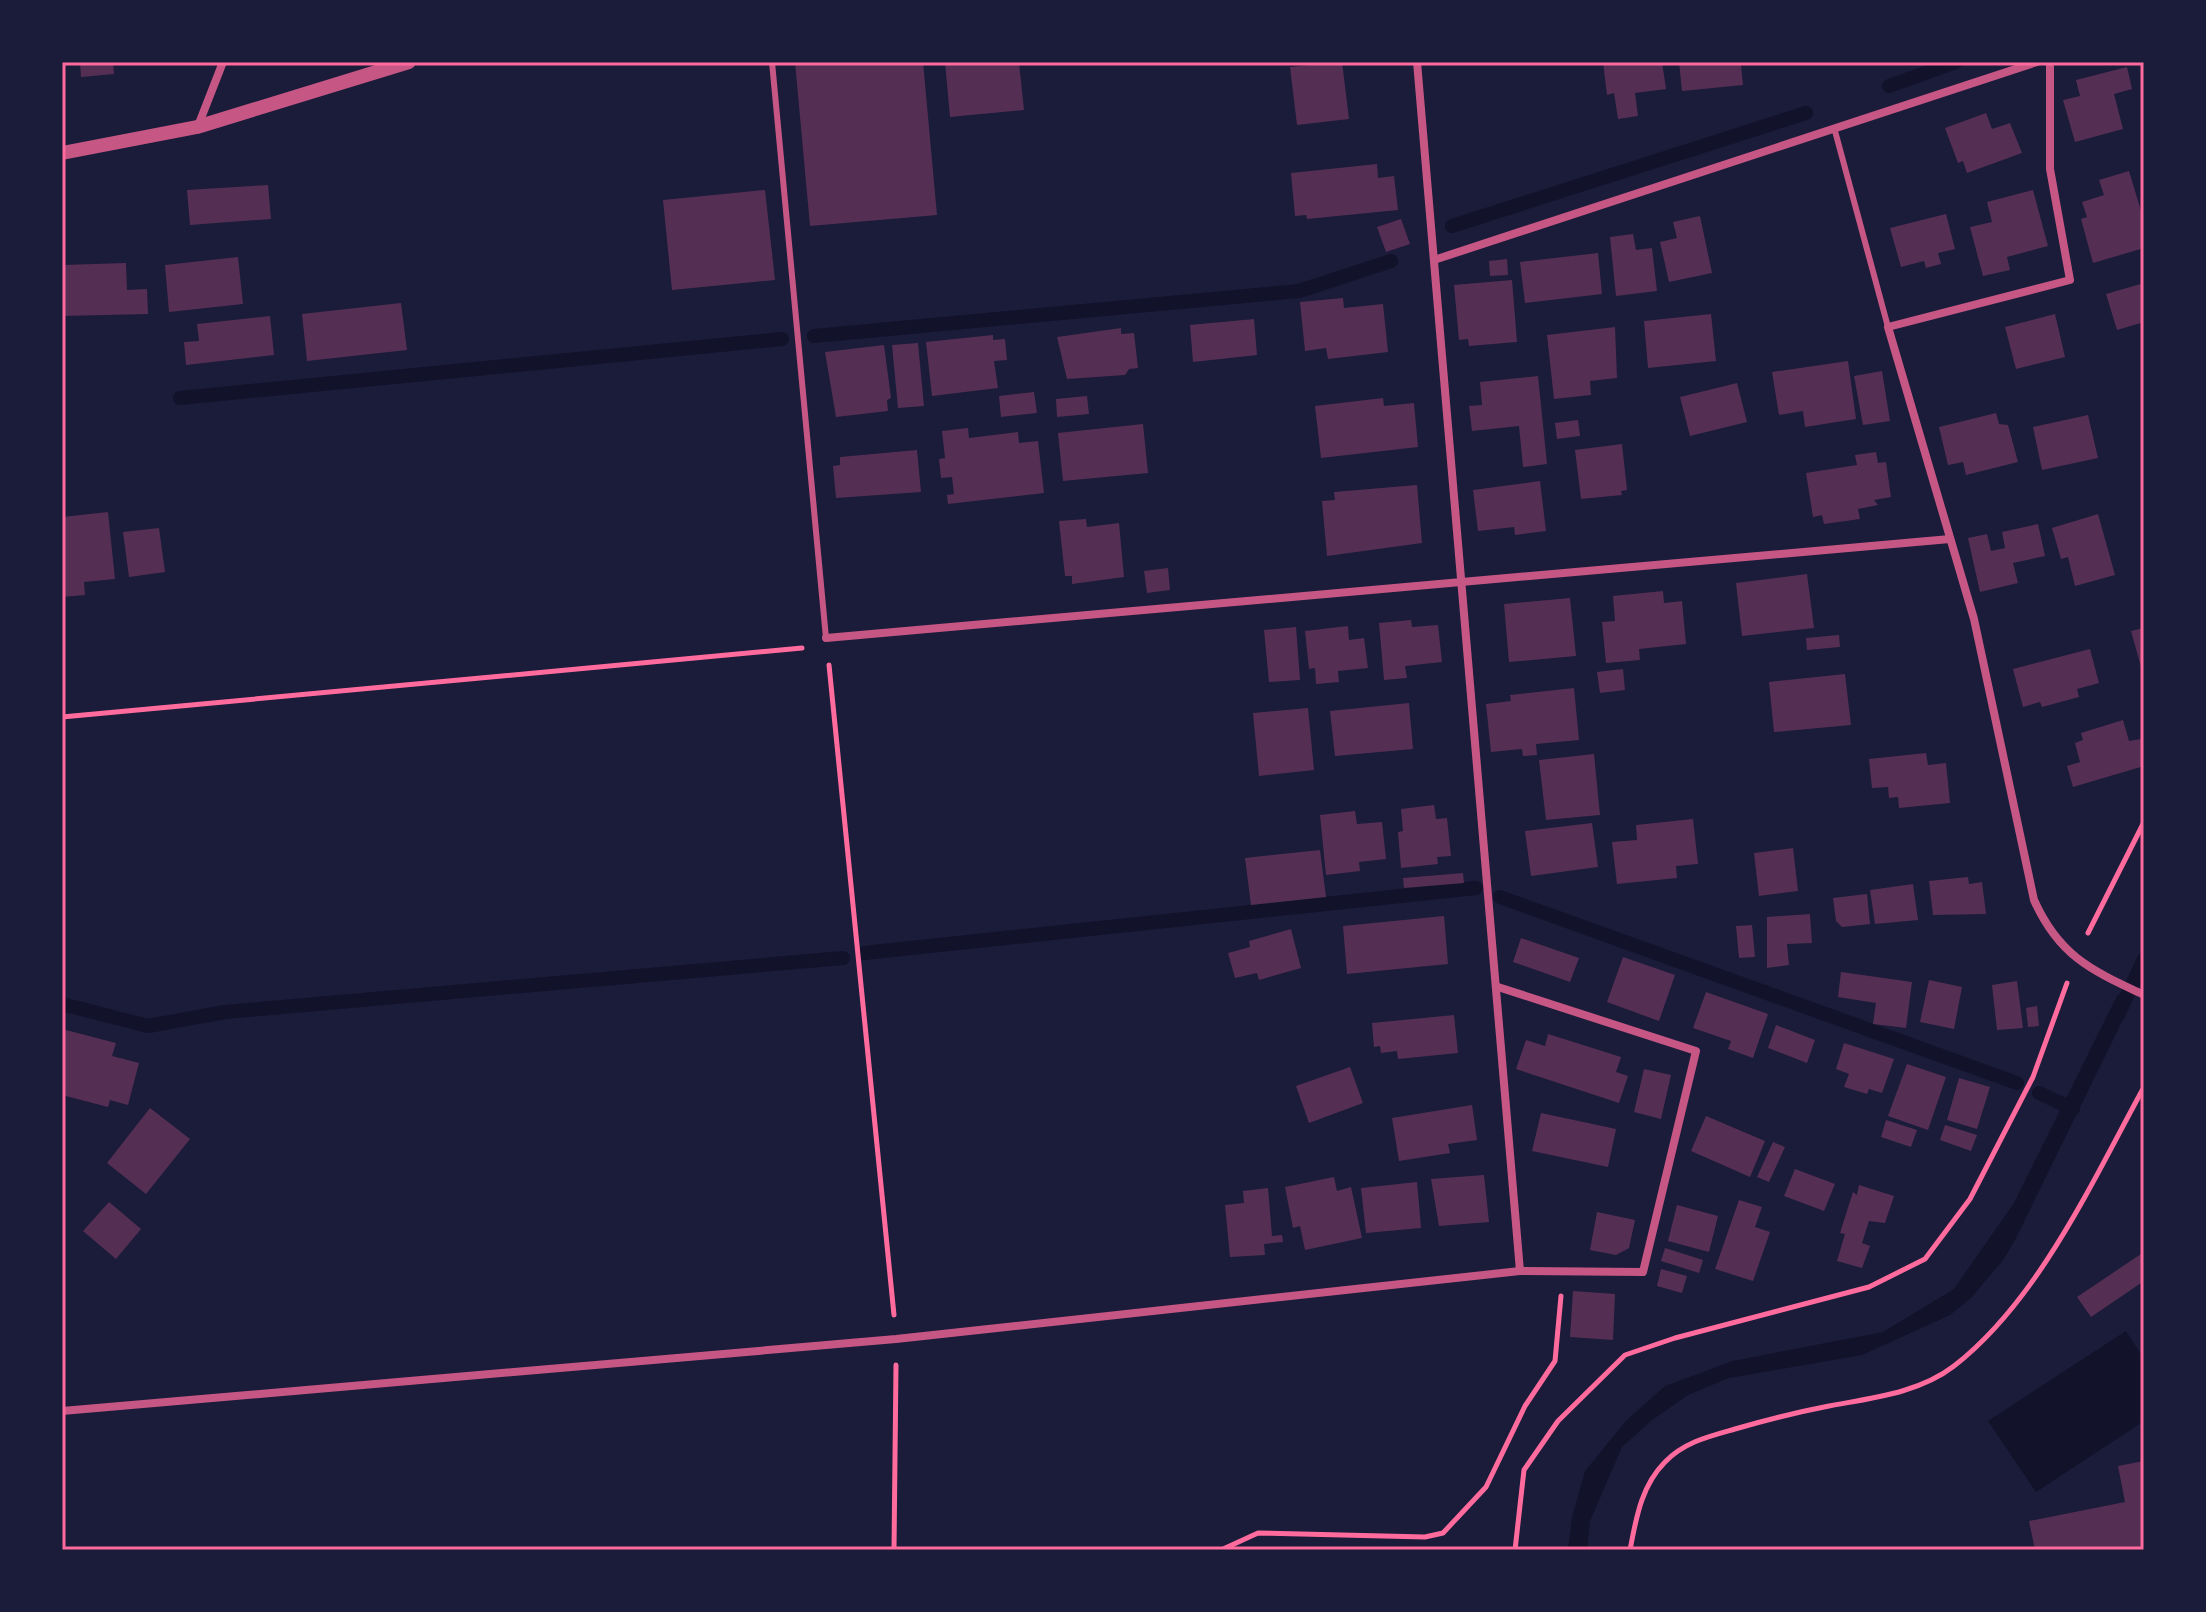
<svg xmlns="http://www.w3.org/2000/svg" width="2206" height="1612" viewBox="0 0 2206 1612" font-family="'PT Sans',sans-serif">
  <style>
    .water { fill: #12122b }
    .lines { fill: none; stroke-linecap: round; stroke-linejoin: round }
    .stream { stroke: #12122b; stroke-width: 14 }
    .building { fill: #542f53 }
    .path { stroke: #ff6b9d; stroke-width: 5 }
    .service { stroke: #c65784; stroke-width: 6 }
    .minor { stroke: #c65784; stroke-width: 8 }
    .tertiary { stroke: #c65784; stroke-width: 14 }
    .neatline { fill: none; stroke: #ff6b9d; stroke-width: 3 }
  </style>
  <rect width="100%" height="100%" fill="#1b1b3a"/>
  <g class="water">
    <path d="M2118,994L2132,1001L2016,1238L2004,1259L1971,1298L1950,1315L1862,1355L1729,1378L1688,1395L1652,1420L1622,1447L1590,1521L1587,1550H1568L1572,1518L1585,1471L1627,1420L1665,1386L1733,1361L1883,1332L1954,1289L2014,1203Z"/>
    <path d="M2126,1331L2144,1359V1421L2036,1492L1988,1421Z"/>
  </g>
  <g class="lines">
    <g class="stream">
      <path d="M1889,86L1956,62"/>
      <path d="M1452,226L1806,113"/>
      <path d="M814,336L1299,291L1391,261"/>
      <path d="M180,398L782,339"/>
      <path d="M1500,897L2017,1083"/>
      <path d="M864,953L1476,888"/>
      <path d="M62,1004L148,1026L225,1012L843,958"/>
      <path d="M2118,1015L2144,959"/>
      <path d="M2039,1093L2073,1109"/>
    </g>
  </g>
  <g class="building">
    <path d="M80,62H113L114,74L81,77Z"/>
    <path d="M795,62H864L865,65L923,62L937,215L810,226Z"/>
    <path d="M945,62H1019L1024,110L950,117Z"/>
    <path d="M1342,62L1349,119L1297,125L1290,67Z"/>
    <path d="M1603,62H1662L1666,89L1635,93L1638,116L1618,119L1614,93L1607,95Z"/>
    <path d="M1679,62H1748V64L1741,65L1743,85L1682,91Z"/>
    <path d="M2127,67L2132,89L2114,94L2123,129L2075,142L2063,100L2080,96L2076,80Z"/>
    <path d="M1986,113L1992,129L2010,123L2022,153L1967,173L1963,161L1958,163L1945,128Z"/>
    <path d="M1377,164L1378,178L1394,176L1398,210L1307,219L1306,215L1295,216L1291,173Z"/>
    <path d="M2129,171L2144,221V248L2093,263L2081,219L2087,217L2082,202L2104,195L2099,180Z"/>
    <path d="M268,185L271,219L190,225L187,190Z"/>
    <path d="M765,190L775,280L672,290L663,200Z"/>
    <path d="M2033,190L2048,246L2007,257L2010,270L1983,276L1970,227L1992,222L1987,202Z"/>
    <path d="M1946,214L1955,249L1938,253L1941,264L1926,268L1924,261L1901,267L1890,228Z"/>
    <path d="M1700,216L1712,273L1669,282L1660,242L1677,238L1673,222Z"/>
    <path d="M1401,219L1410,244L1386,252L1377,227Z"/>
    <path d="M1633,234L1636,250L1652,248L1657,291L1616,296L1610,237Z"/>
    <path d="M1598,253L1602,294L1525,303L1520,262Z"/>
    <path d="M238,257L243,304L169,312L165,265Z"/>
    <path d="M1507,259L1508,275L1490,276L1489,261Z"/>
    <path d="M126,263L127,290L147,289L148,314L62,316V265Z"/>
    <path d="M1512,280L1517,342L1469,346L1468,339L1459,340L1454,285Z"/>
    <path d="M2144,283V322L2117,330L2106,294Z"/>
    <path d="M1343,298L1344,308L1383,304L1388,352L1328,359L1326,348L1305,351L1300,302Z"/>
    <path d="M401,303L407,350L307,361L302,314Z"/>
    <path d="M1711,314L1716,361L1648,368L1644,321Z"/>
    <path d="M2055,314L2065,357L2016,369L2005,327Z"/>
    <path d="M270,316L274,355L186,365L184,342L199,341L197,324Z"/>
    <path d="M1254,319L1257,355L1193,362L1190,325Z"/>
    <path d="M1615,327L1617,378L1590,381L1591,395L1554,399L1547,335Z"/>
    <path d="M1121,328V334L1134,333L1138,368L1129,369L1125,375L1067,379L1057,337Z"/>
    <path d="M993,335V340L1005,339L1007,360L994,361L998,388L932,396L926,342Z"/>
    <path d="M918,343L924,406L898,408L892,345Z"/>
    <path d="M884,345L891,398L887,400L888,411L836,417L825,352Z"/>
    <path d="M1848,361L1856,419L1805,427L1803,411L1779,415L1772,372Z"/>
    <path d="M1882,371L1890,421L1863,425L1854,376Z"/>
    <path d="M1538,376L1547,464L1523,467L1519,426L1472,431L1469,406L1482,405L1480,382Z"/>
    <path d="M1737,383L1747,422L1690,436L1680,397Z"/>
    <path d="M1034,392L1037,413L1001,417L999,396Z"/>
    <path d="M1087,396L1089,414L1057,417L1056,399Z"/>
    <path d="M1383,398L1384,406L1414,403L1418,447L1321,458L1315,406Z"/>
    <path d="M1996,413L1999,424L2008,425L2018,462L1966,475L1963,462L1948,465L1939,427Z"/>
    <path d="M2088,415L2098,458L2042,470L2033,427Z"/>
    <path d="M1578,420L1580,436L1557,439L1555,423Z"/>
    <path d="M1143,424L1148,473L1063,481L1058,433Z"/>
    <path d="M968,428L969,438L1018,432L1019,443L1038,441L1044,493L948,504L947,495L954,494L952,477L941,478L939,459L945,458L942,431Z"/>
    <path d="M1622,444L1627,490L1621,491L1622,495L1581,499L1575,450Z"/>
    <path d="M917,450L921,492L836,498L833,466L840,465V457Z"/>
    <path d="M1876,452L1878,463L1886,462L1891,497L1874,500L1878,505L1858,509L1860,519L1824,524L1822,515L1813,517L1806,473L1857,465L1855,455Z"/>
    <path d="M1540,481L1546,531L1515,535L1514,527L1478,531L1473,490Z"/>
    <path d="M1417,485L1422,543L1327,556L1322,501L1335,500L1334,492Z"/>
    <path d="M108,512L115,579L84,582L85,595L62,597V517Z"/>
    <path d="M2098,514L2115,575L2075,586L2068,557L2061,559L2052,528Z"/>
    <path d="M1086,519L1087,527L1119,523L1124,577L1072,584V576H1065L1059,521Z"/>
    <path d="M2038,524L2045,556L2013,563L2018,583L1980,592L1968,538L1987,534L1991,551L2005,548L2002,532Z"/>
    <path d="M159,528L165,572L129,577L123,532Z"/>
    <path d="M1168,568L1170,590L1147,593L1144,571Z"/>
    <path d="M1807,574L1814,628L1742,636L1736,583Z"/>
    <path d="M1663,591L1664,603L1682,601L1686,644L1639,649L1640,660L1606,663L1602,622L1615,621L1613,596Z"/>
    <path d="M1570,598L1576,656L1509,662L1504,604Z"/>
    <path d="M1411,620L1412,627L1438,625L1442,662L1405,666L1407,678L1384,680L1379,623Z"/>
    <path d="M1348,626L1349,640L1364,638L1368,668L1338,671L1339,682L1316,684L1315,668L1309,669L1305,631Z"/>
    <path d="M1296,627L1300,680L1269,682L1264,630Z"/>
    <path d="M2144,628V674H2143L2131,631Z"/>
    <path d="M1839,635L1840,647L1807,650L1806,638Z"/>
    <path d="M2090,649L2099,683L2077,689L2079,697L2042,707L2040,702L2023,707L2013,669Z"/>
    <path d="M1623,669L1625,690L1600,693L1597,672Z"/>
    <path d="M1845,674L1851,725L1774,732L1769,682Z"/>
    <path d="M1574,688L1579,740L1536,744L1537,755L1523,756L1522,749L1491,752L1486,704L1511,701L1510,695Z"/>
    <path d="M1409,703L1413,749L1335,756L1330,711Z"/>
    <path d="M1308,708L1314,770L1259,776L1253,713Z"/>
    <path d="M2123,720L2129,741L2141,739L2144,766L2073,787L2067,766L2080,762L2075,743L2083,740L2081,733Z"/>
    <path d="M1926,753L1928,765L1946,763L1950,803L1899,808L1898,797L1889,798L1888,787L1872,788L1869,759Z"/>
    <path d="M1594,754L1600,815L1546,820L1539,760Z"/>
    <path d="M1434,805L1436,819L1447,818L1451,856L1437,857L1438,864L1401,868L1398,832L1403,831L1401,809Z"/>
    <path d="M1355,811L1357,824L1382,822L1386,859L1359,862L1360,871L1326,875L1320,815Z"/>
    <path d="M1693,819L1698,864L1676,866L1677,878L1617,884L1612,842L1637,840L1636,825Z"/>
    <path d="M1592,823L1598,867L1531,876L1525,831Z"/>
    <path d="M1793,848L1798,891L1759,896L1754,853Z"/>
    <path d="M1320,850L1326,897L1251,905L1245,858Z"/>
    <path d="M1463,873L1464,883L1404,888L1403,878Z"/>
    <path d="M1968,877L1969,884L1982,882L1986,914L1933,915L1929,881Z"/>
    <path d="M1913,884L1918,920L1875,924L1870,890Z"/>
    <path d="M1867,894L1870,924L1842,927L1836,921L1833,898Z"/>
    <path d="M1810,914L1812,943L1787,944L1789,965L1767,968V917Z"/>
    <path d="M1444,916L1448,964L1347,974L1343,926Z"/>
    <path d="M1752,925L1755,957L1739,958L1736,926Z"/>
    <path d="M1291,929L1301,968L1259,980L1257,973L1235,978L1228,953L1250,947L1249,941Z"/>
    <path d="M1521,938L1579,958L1570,982L1513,962Z"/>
    <path d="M1623,957L1675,975L1659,1021L1607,1002Z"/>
    <path d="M1841,972L1912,982L1906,1028L1873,1024L1876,1003L1838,997Z"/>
    <path d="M1929,980L1962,987L1954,1029L1920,1022Z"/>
    <path d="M2017,981L2023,1028L1997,1030L1992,985Z"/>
    <path d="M1706,992L1768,1014L1753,1058L1728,1049L1731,1041L1693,1028Z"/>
    <path d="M2037,1006L2039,1026L2028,1027L2026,1008Z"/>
    <path d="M1454,1015L1458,1053L1398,1059L1397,1051L1381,1053L1380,1046L1374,1047L1372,1023Z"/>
    <path d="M1776,1025L1815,1040L1807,1063L1768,1048Z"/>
    <path d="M62,1029L116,1043L112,1056L139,1063L128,1105L110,1100L108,1107L62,1095Z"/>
    <path d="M1548,1034L1621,1057L1616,1072L1628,1076L1619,1103L1516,1069L1526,1040L1545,1046Z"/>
    <path d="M1844,1043L1894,1059L1882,1093L1869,1089L1867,1094L1844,1087L1849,1074L1836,1069Z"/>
    <path d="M1907,1064L1946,1077L1928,1130L1888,1116Z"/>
    <path d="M1350,1067L1363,1103L1309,1123L1296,1086Z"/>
    <path d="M1644,1069L1671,1075L1661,1119L1634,1112Z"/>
    <path d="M1959,1078L1990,1087L1977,1129L1947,1120Z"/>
    <path d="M1472,1105L1477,1140L1448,1144L1450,1153L1399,1161L1392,1118Z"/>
    <path d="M150,1108L190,1139L146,1194L107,1163Z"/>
    <path d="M1541,1113L1616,1129L1608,1167L1532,1151Z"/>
    <path d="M1706,1116L1765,1141L1750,1177L1691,1151Z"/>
    <path d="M1886,1120L1917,1130L1911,1147L1881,1137Z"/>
    <path d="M1945,1125L1977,1135L1971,1151L1940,1140Z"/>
    <path d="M1773,1142L1785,1147L1769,1182L1757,1177Z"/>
    <path d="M1795,1169L1835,1184L1824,1211L1784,1196Z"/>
    <path d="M1484,1175L1489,1222L1439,1226L1431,1179Z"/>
    <path d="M1334,1177L1337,1191L1351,1187L1362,1238L1305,1250L1300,1226L1293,1228L1285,1187Z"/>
    <path d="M1417,1182L1421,1228L1366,1233L1361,1188Z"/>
    <path d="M1859,1185L1894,1196L1885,1223L1869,1221L1862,1243L1870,1246L1862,1268L1837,1261L1845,1234L1840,1233L1853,1192L1857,1195Z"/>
    <path d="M1268,1188L1272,1236L1282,1235L1283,1242L1264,1244L1265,1255L1230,1257L1225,1205L1244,1203L1243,1191Z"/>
    <path d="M1739,1200L1762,1207L1755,1227L1770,1232L1753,1281L1715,1269Z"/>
    <path d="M109,1202L141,1229L116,1259L83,1231Z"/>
    <path d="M1677,1205L1718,1216L1709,1252L1668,1241Z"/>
    <path d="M1597,1212L1635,1220L1629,1248L1616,1255L1590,1250Z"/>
    <path d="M1665,1248L1703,1260L1699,1273L1661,1261Z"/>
    <path d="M2144,1252V1281L2091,1317L2077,1297Z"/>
    <path d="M1661,1269L1687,1276L1682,1293L1657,1286Z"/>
    <path d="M1573,1291L1615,1294L1613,1340L1570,1337Z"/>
    <path d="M2144,1461V1550H2035L2029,1521L2125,1502L2118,1466Z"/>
  </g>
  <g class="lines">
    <g class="path">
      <path d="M829,665L894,1315"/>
      <path d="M62,717L802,648"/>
      <path d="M2088,933L2144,822"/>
      <path d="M894,1550L896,1365"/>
      <path d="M1221,1550L1258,1533L1425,1537L1443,1533L1486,1487L1525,1406L1555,1361L1561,1296"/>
      <path d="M1515,1550L1524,1470L1558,1421L1625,1355L1675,1338L1869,1287L1925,1259L1970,1199L2033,1077L2067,983"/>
      <path d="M1630,1550C1636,1519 1641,1486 1665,1462C1684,1442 1710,1436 1735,1429C1766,1420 1798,1412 1829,1406C1872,1398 1919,1393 1954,1366C2039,1300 2093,1180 2144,1087"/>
    </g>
    <g class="service">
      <path d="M772,62L826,638"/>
      <path d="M1835,131L1888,327"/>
    </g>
    <g class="minor">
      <path d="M1417,62L1520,1271"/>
      <path d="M2050,62V169L2070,280L1888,327L1974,619L2034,900C2059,956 2091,970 2144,995"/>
      <path d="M198,126L223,62"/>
      <path d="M1434,260L2037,62"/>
      <path d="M826,638L1950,539"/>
      <path d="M62,1411L896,1339L1520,1271L1643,1272L1696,1051L1498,987"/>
    </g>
    <path class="tertiary" d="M62,153L197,127L409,62"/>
  </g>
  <rect width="2206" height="1612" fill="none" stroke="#1b1b3a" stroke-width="128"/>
  <rect x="64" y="64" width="2078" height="1484" class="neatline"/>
</svg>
